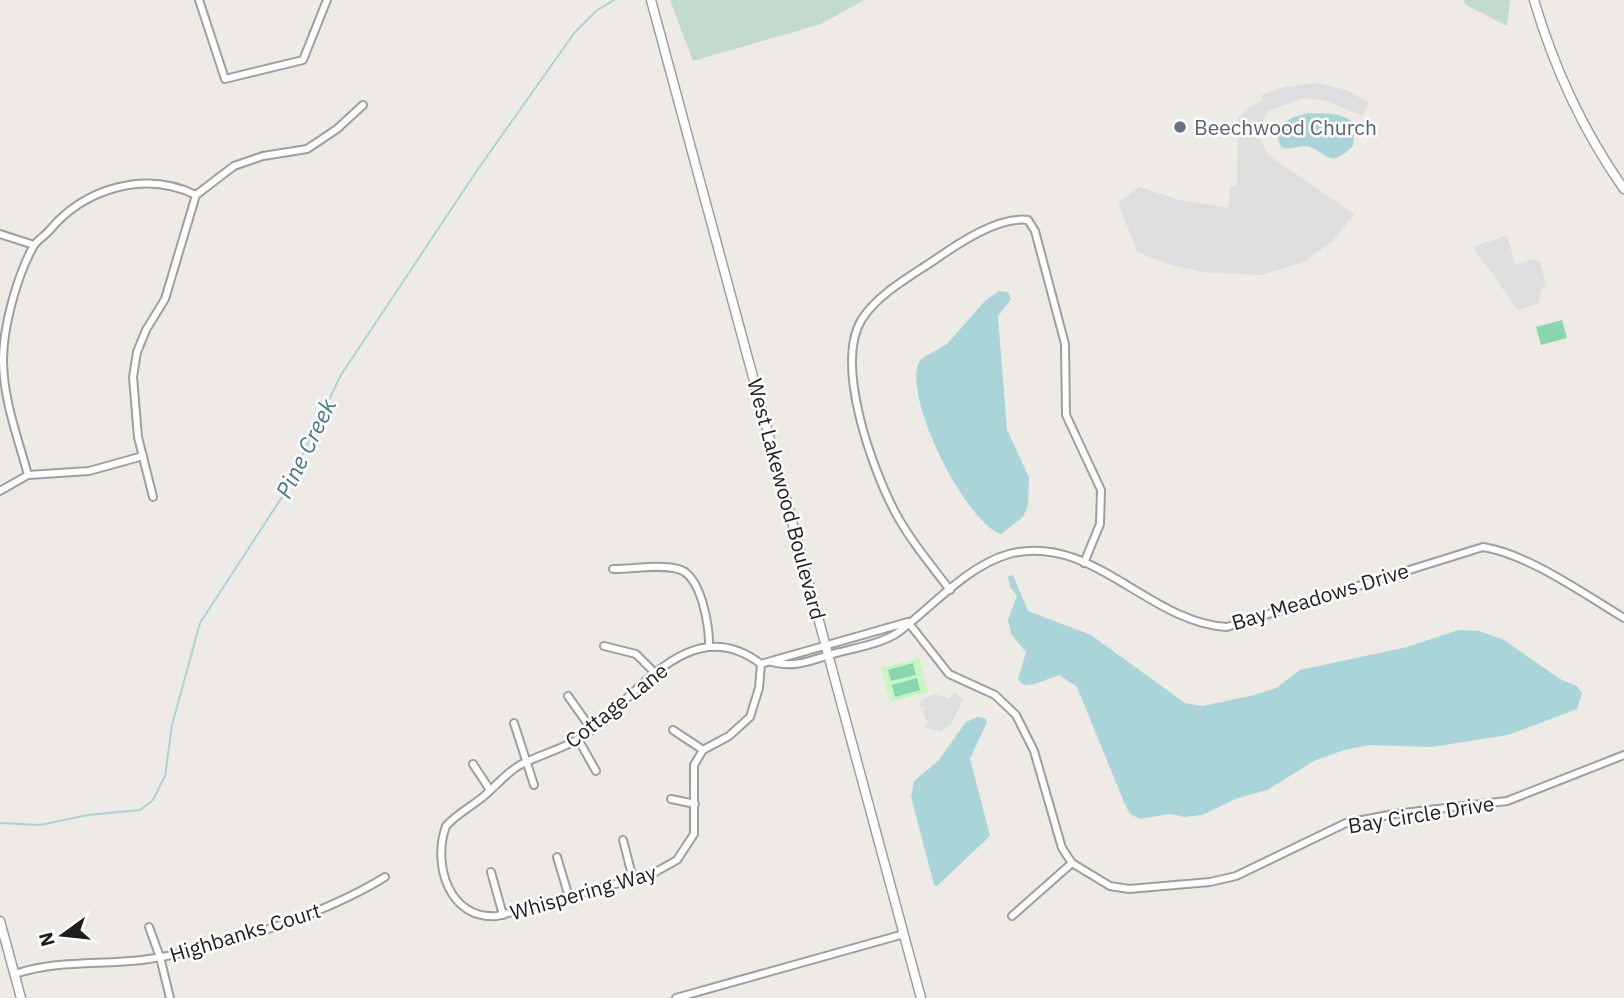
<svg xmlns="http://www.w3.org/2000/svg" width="1624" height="998" viewBox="0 0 1624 998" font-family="'IBM Plex Sans',sans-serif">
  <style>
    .wetland { fill: #c3dbcd }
    .park { fill: #c9f5c5 }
    .pitch { fill: #89d7ae }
    .parking { fill: #dedede }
    .water { fill: #a9d5d9 }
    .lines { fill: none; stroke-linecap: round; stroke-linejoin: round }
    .stream { stroke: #a9d5d9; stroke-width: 2 }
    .minor-casing { stroke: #9f9f9f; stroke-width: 10 }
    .tertiary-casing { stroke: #9f9f9f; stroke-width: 11 }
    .minor { stroke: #fff; stroke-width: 6 }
    .tertiary { stroke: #fff; stroke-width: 8 }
    .worship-dot { fill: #6b7280; stroke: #fff; stroke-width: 2.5 }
    .labels { text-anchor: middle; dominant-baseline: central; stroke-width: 5; stroke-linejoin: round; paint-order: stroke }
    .worship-label { font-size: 21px; fill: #5b616d; stroke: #fff; text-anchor: start }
    .street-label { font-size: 21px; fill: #1e1e1e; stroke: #fff }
    .water-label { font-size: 23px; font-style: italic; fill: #487790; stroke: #fff }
  </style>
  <rect width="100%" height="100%" fill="#eeeae5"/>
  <g class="wetland">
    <path d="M670,0H864L821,24L693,61Z"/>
    <path d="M1463,0H1510L1507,26L1466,5Z"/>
  </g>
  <path class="park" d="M919,658L928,692L890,702L881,668Z"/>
  <g class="pitch">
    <path d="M1562,320L1567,338L1541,345L1536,327Z"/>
    <path d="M913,663L916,675L891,681L888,670Z"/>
    <path d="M917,678L920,690L895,697L892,685Z"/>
  </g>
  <g class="parking">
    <path d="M1316,83L1347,90L1369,103L1363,116L1323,100L1303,98L1269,111L1262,122L1260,138L1268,155L1354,214L1333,241L1302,263L1261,275L1203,272L1171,265L1137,252L1118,202L1140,187L1179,200L1229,208L1230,186H1237L1239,117L1251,106L1263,101L1262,95L1284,87Z"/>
    <path d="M1507,235L1515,264L1534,259L1540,262L1547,287L1542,288L1538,304L1518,310L1473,247Z"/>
    <path d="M954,693L964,699L950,725L940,731L925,728L928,722L924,716V708L919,705L922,700L934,694L950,699Z"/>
  </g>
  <g class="water">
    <path d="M1309,113C1326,114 1343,111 1355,125L1353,146C1329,169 1329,154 1310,147C1302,144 1291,150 1282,148C1268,125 1290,117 1309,113Z"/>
    <path d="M999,291L1008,292L1011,299L998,316L1007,430L1029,477L1028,506L1023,517L1001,534C965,523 898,389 921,359L947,344L985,301Z"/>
    <path d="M1013,575L1028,611L1091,635L1185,703L1203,706L1254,695L1276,688L1300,670L1407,647L1459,630L1479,631L1504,640L1560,679L1577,686L1582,693L1577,709L1508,735L1431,747L1369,745L1344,750L1314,761L1267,790L1238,798L1202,815L1185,817L1170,814L1140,819L1130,814L1124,802L1077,687L1059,675L1035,684L1024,685L1018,679L1026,652L1011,634L1008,620L1017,596L1010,587L1008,577Z"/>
    <path d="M977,717L985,718L987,722L970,759L990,836L937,886L934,885L911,797L914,781L938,761L966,722Z"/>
  </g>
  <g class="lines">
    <path class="stream" d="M0,823L40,825L88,815L140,810L153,800L165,776L172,725L200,623L282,497L341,375L478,169L575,32L596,11L614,0"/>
    <g class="minor-casing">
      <g id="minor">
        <path d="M199,0L225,79L303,60L327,0"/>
        <path d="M0,234L34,245"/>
        <path d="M28,475C18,438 3,399 3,360C3,327 17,276 33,247C36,241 43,237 48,232C84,188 145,170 196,195"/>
        <path d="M0,491L28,475L89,471L143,456"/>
        <path d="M153,497L138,437L133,377L137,352L146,330L165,299L196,195L234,166L263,156L307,149L337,129L363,105"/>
        <path d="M613,569C633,569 659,564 678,569C701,574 710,627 709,647"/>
        <path d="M950,590C931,565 910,540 895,512C872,468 834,364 862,319C879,293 911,276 936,259C959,243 999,216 1028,220L1035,231L1065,344L1066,415L1101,490L1100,524L1084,563"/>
        <path d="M908,622L949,674L995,695L1016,715L1034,751L1062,848L1072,863L1110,886L1129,889L1210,882L1236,876L1346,823L1394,814L1507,801L1624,755"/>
        <path d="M604,646L636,654L654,672"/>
        <path d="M772,662C793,668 810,661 829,655C852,648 881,645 900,631C933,606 967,566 1009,554C1091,532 1149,623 1227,627L1483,547C1528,554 1584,594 1624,618"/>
        <path d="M761,664L759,688L750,717L729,736L703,750L694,765V834L677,860L652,874L497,916C449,920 432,864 446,826C458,813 471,807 484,796C496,786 506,773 520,765C539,755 560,750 578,739C633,706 686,607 761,664L908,622"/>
        <path d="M568,696L592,730"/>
        <path d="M514,723L534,785"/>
        <path d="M673,730L703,750"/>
        <path d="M578,739L596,771"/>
        <path d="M473,764L490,790"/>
        <path d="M671,799L695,804"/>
        <path d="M623,840L633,879"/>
        <path d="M557,857L569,897"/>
        <path d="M491,872L503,915"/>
        <path d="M1012,916L1072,863"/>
        <path d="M149,927L160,957L170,998"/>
        <path d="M15,974C57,960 98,965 142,960C215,950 322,916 385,877"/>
        <path d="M676,998L904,934"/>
      </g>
    </g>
    <g class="tertiary-casing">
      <g id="tertiary">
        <path d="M651,0L921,998"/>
        <path d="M1534,0C1554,68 1583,131 1624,189"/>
        <path d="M0,921L21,998"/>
      </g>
    </g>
    <use href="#minor" class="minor"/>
    <use href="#tertiary" class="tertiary"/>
  </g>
  <circle class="worship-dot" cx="1180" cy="127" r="7"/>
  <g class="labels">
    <g class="worship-label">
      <text x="1194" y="127">Beechwood Church</text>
    </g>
    <g class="street-label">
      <text transform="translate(787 499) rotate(75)">West Lakewood Boulevard</text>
      <text transform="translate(1320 596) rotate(-17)">Bay Meadows Drive</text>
      <text transform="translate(616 705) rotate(-38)">Cottage Lane</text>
      <text transform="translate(1421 814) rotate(-9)">Bay Circle Drive</text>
      <text transform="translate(583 892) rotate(-16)">Whispering Way</text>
      <text transform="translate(245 932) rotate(-17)">Highbanks Court</text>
    </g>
    <g class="water-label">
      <text transform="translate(305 448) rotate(-64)">Pine Creek</text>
    </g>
  </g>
  <g transform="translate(63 935) rotate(255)" stroke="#ffffff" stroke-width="5" paint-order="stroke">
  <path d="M0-5L12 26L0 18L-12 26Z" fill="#1e1e1e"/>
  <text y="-10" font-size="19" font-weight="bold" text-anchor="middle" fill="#1e1e1e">N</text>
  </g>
</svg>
